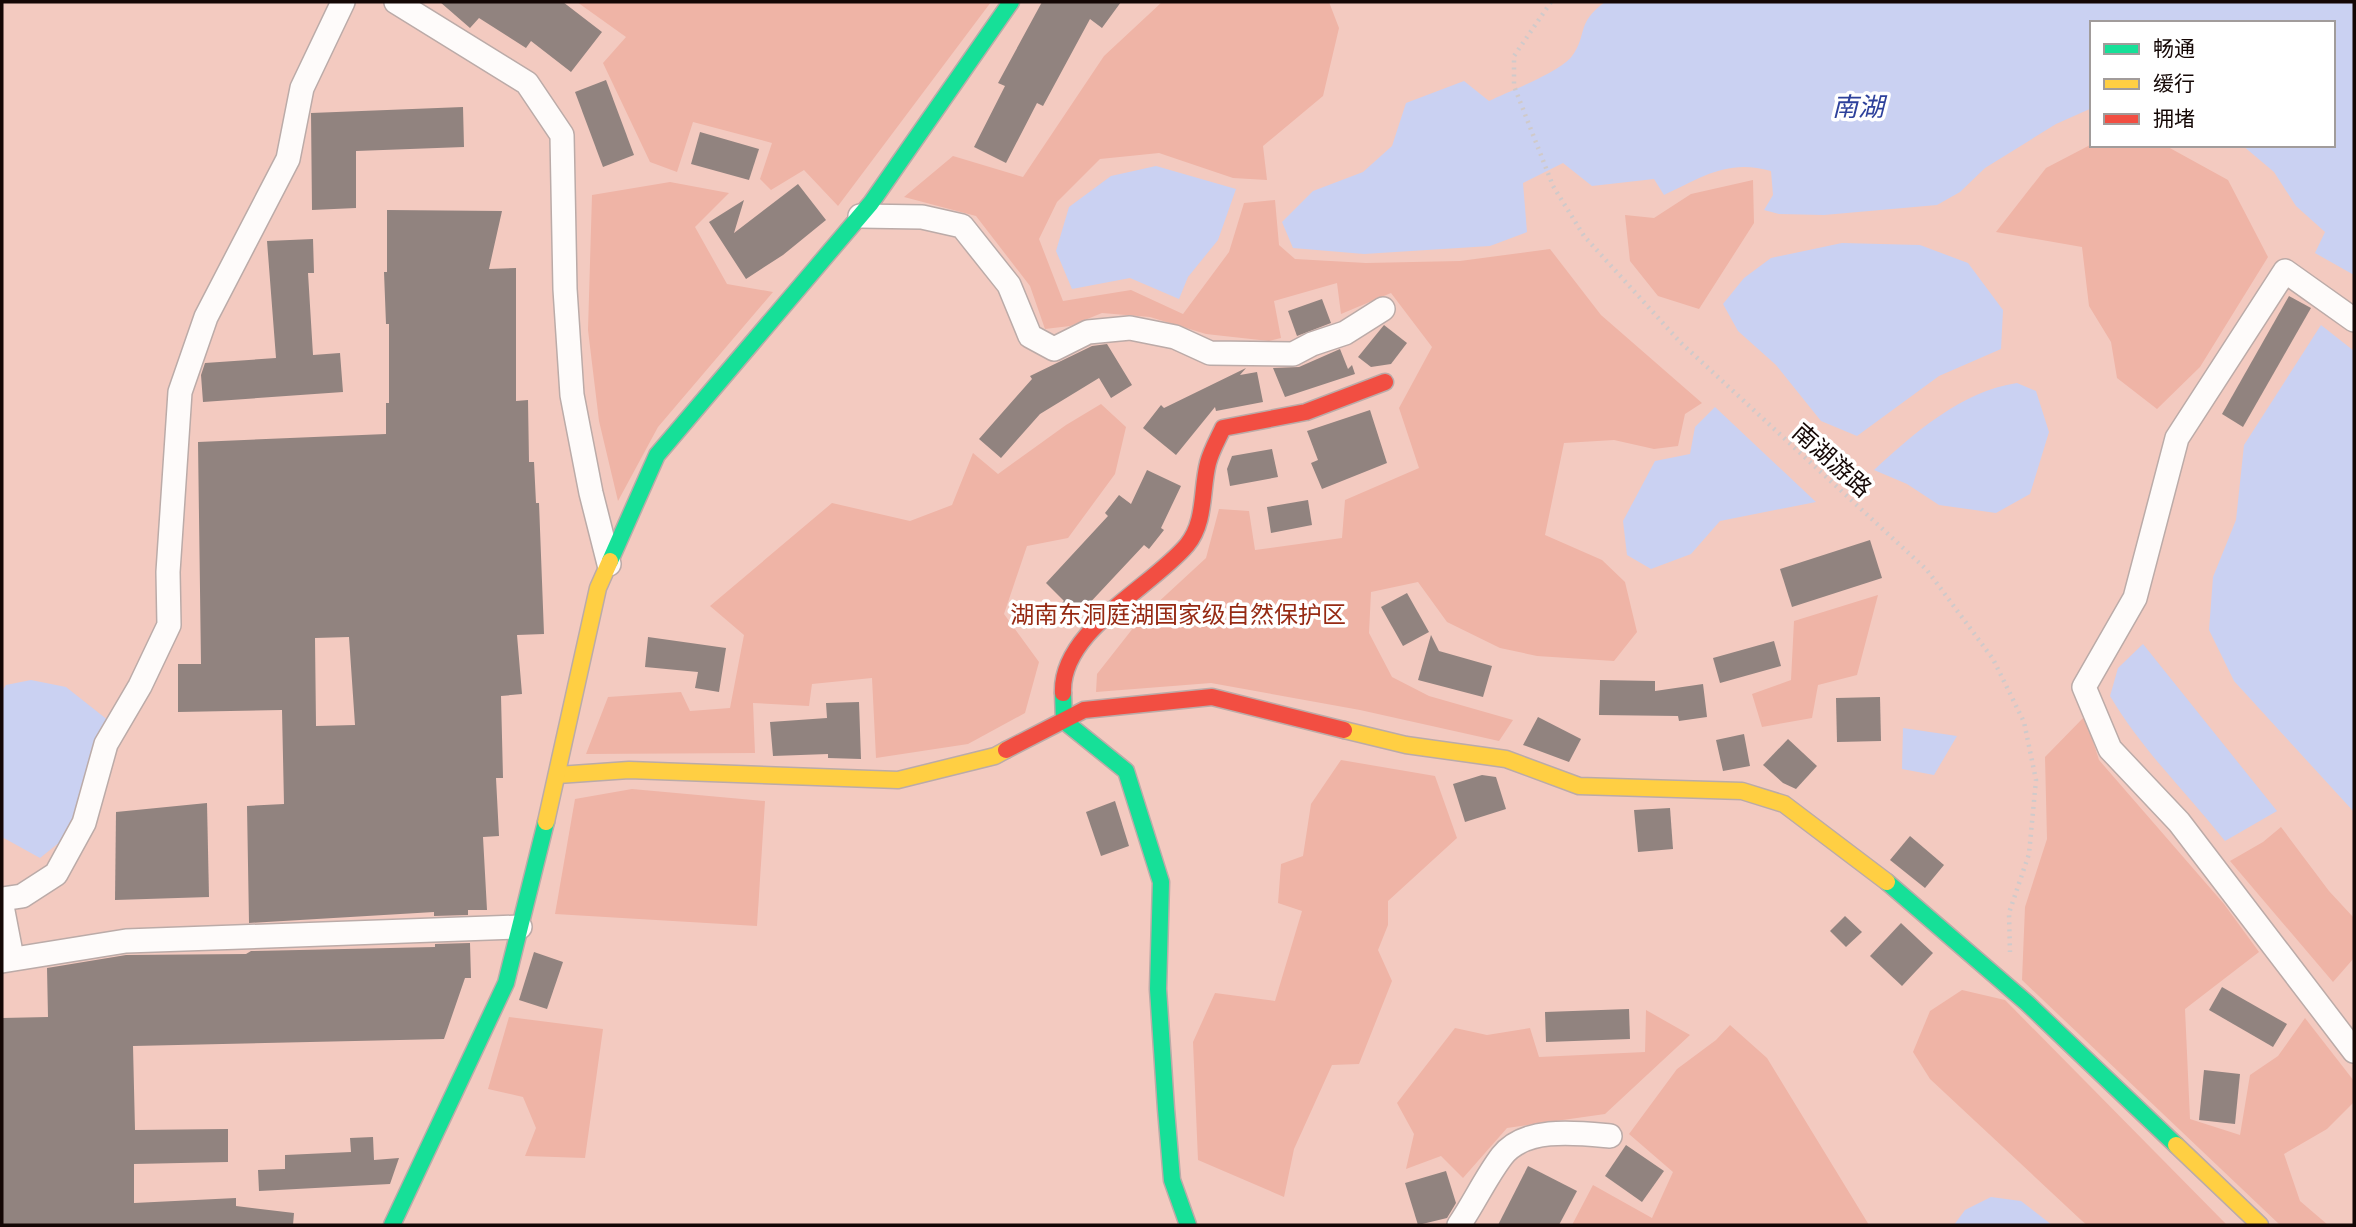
<svg xmlns="http://www.w3.org/2000/svg" width="2356" height="1227" viewBox="0 0 2356 1227" font-family="'Asap Condensed','Noto Sans SC',sans-serif">
  <style>
    .green { fill: #f3cac0; fill-rule: evenodd }
    .forest { fill: #efb4a6 }
    .water { fill: #cad1f2 }
    .building { fill: #91837f; fill-rule: evenodd }
    .lines { fill: none; stroke-linecap: round; stroke-linejoin: round }
    .street-casing { stroke: #bbaba8; stroke-width: 26 }
    .fast-casing { stroke: #bbaba8; stroke-width: 19 }
    .slow-casing { stroke: #bbaba8; stroke-width: 19 }
    .jam-casing { stroke: #bbaba8; stroke-width: 19 }
    .path { stroke: #d0caca; stroke-width: 4.5; stroke-dasharray: 2 5; stroke-linecap: butt }
    .street { stroke: #fefbfa; stroke-width: 23 }
    .fast { stroke: #16e098; stroke-width: 16 }
    .slow { stroke: #ffcf43; stroke-width: 16 }
    .jam { stroke: #f24e42; stroke-width: 16 }
    .labels { text-anchor: middle; dominant-baseline: central; stroke-width: 7; stroke-linejoin: round; paint-order: stroke }
    .street-label { font-size: 24px; fill: #140705; stroke: #fff }
    .park-label { font-size: 24px; fill: #962a13; stroke: #fff }
    .water-label { font-size: 26px; font-style: italic; fill: #2d419b; stroke: #fff }
  </style>
  <rect width="100%" height="100%" fill="#f5e3de"/>
  <path class="green" d="M2,2H2354V1225H2ZM2092,23H2333V145H2092Z"/>
  <g class="forest">
    <path d="M577,2H991L838,206L804,170L771,190L760,179L772,143L693,122L677,172L650,162L603,63L626,37Z"/>
    <path d="M1162,2H1329L1339,28L1323,96L1263,146L1267,180L1233,178L1159,153L1100,159L1057,202L1039,239L1063,301L1131,290L1183,314L1229,252L1244,203L1275,200L1279,245L1295,259L1366,263L1460,261L1550,249L1601,315L1702,403L1685,414L1678,446L1654,449L1614,440L1564,443L1545,535L1602,560L1625,582L1637,632L1614,661L1537,656L1500,648L1447,622L1418,582L1371,592L1369,633L1392,677L1429,696L1513,720L1499,741L1360,710L1211,683L1096,692L1097,674L1141,618L1206,558L1219,509L1249,511L1255,550L1342,538L1345,500L1419,468L1399,408L1432,347L1391,293L1341,314L1337,283L1274,301L1281,338L1269,341L1206,334L1150,317L1102,313L1070,326L1045,329L1030,286L976,216L904,197L953,156L1023,177L1104,56Z"/>
    <path d="M2092,144L2168,147L2228,180L2268,257L2200,367L2157,409L2117,378L2111,342L2089,306L2082,247L1996,232L2046,168Z"/>
    <path d="M1753,180L1754,223L1699,309L1658,296L1630,261L1625,215L1654,218L1691,194Z"/>
    <path d="M670,182L729,193L695,227L727,284L773,292L658,427L618,501L599,421L588,330L592,195Z"/>
    <path d="M1101,404L1126,427L1115,474L1068,538L1027,546L1004,614L1039,662L1025,713L968,744L876,758L872,678L812,684L809,706L753,703L755,753L586,754L608,697L681,692L690,711L730,708L744,635L710,606L832,503L910,521L952,505L973,453L998,474L1066,425Z"/>
    <path d="M1878,595L1857,675L1818,685L1812,718L1762,727L1752,694L1791,680L1794,621Z"/>
    <path d="M2085,716L2099,760L2224,904L2259,952L2185,1009L2190,1119L2240,1135L2250,1075L2278,1056L2305,1018L2354,1081V1102L2327,1129L2284,1154L2300,1201L2328,1225H2280L2022,980L2025,907L2047,839L2045,757Z"/>
    <path d="M1341,760L1435,776L1457,838L1388,901V925L1378,950L1392,981L1359,1064L1332,1065L1294,1149L1284,1197L1198,1160L1193,1042L1215,993L1275,1001L1302,911L1278,903L1281,864L1303,856L1311,804Z"/>
    <path d="M632,789L765,801L757,926L555,914L575,799Z"/>
    <path d="M2281,827L2329,891L2354,918V958L2333,982L2230,861L2263,842Z"/>
    <path d="M1962,990L2005,1000L2227,1225H2087L2081,1220L1930,1079L1913,1052L1930,1011Z"/>
    <path d="M1646,1010L1690,1035L1605,1114L1507,1128L1463,1178L1441,1156L1406,1169L1414,1134L1397,1103L1455,1028L1487,1035L1530,1028L1539,1057L1645,1052Z"/>
    <path d="M509,1017L603,1029L585,1158L525,1156L536,1128L523,1097L488,1089Z"/>
    <path d="M1730,1025L1767,1058L1869,1225H1572L1593,1185L1652,1218L1673,1172L1629,1134L1677,1069L1716,1040Z"/>
  </g>
  <g class="water">
    <path d="M1605,2H2354V275L2315,253L2325,232L2296,206L2274,172L2242,145H2333V23H2092V108L2056,124L1985,168L1960,192L1937,205L1824,215L1779,214L1764,210L1773,195L1771,171C1727,159 1703,177 1664,195L1654,179L1592,186L1563,163L1523,183L1527,232L1490,246L1364,254L1293,248L1282,222L1313,191L1363,172L1392,146L1406,103L1464,81L1489,101C1509,91 1559,73 1572,56C1588,35 1575,24 1605,2Z"/>
    <path d="M1156,166L1236,189L1218,240L1188,277L1179,299L1130,278L1072,289L1056,251L1069,207L1111,176Z"/>
    <path d="M1842,243L1920,245L1968,263L2003,310L2001,349L1939,376L1857,436L1821,421L1776,365L1738,331L1723,304L1744,278L1771,258Z"/>
    <path d="M2321,325L2354,351V812L2234,681L2209,630L2213,577L2236,520L2244,445Z"/>
    <path d="M2017,383L2036,391L2049,432L2030,494L1996,513L1939,505L1907,484L1874,470C1914,433 1962,391 2017,383Z"/>
    <path d="M1715,407L1816,502L1720,521L1691,554L1651,569L1627,555L1623,521L1655,461L1690,454L1695,427Z"/>
    <path d="M2143,644L2277,811L2225,841C2186,792 2142,750 2110,696L2118,668Z"/>
    <path d="M31,680L66,687L109,721L70,834L40,858L2,837V691L6,685Z"/>
    <path d="M1903,728L1957,736L1934,775L1902,769Z"/>
    <path d="M1991,1197L2021,1201L2052,1225H1954L1965,1210Z"/>
  </g>
  <g class="building">
    <path d="M440,2H563L602,32L571,72L531,41L526,48L479,18L470,28Z"/>
    <path d="M1042,2H1121L1102,28L1090,19L1043,106L1037,103L1006,163L974,147L1005,86L998,83Z"/>
    <path d="M606,80L634,155L603,167L575,92Z"/>
    <path d="M463,107L464,147L356,151V208L312,210L311,113Z"/>
    <path d="M700,132L759,149L749,180L691,164Z"/>
    <path d="M798,184L826,220L783,255L746,279L709,222L744,200L734,233Z"/>
    <path d="M387,210L502,211L489,269L516,268V401L528,400L529,462H534L536,503H539L544,634L517,635L522,694L501,696L503,778H496L499,836L483,837L487,910H468V915L434,916V912L249,923L247,806L284,804L282,710L178,712V664H201L198,442L386,434V403H389V324H386L384,272H387ZM349,637L355,725L316,726L315,638Z"/>
    <path d="M313,239L314,273H308L313,355L340,353L343,392L203,402L201,375L205,363L276,358L267,241Z"/>
    <path d="M2289,296L2311,308L2243,427L2222,414Z"/>
    <path d="M1322,299L1331,323L1297,336L1288,311Z"/>
    <path d="M1384,325L1407,343L1391,364L1371,367L1358,357Z"/>
    <path d="M1107,344L1132,385L1111,398L1099,378L1040,414L1001,458L979,439L1032,379L1030,376L1092,346Z"/>
    <path d="M1340,349L1348,369L1352,365L1355,374L1285,397L1273,368L1299,367Z"/>
    <path d="M1246,368L1240,375L1257,372L1263,402L1216,411L1215,407L1176,455L1143,428L1161,405L1164,408Z"/>
    <path d="M1370,410L1387,463L1322,489L1311,463L1318,460L1307,431Z"/>
    <path d="M1272,449L1278,477L1230,486L1227,469L1232,456Z"/>
    <path d="M1147,470L1181,486L1161,528L1164,530L1149,549L1144,545L1070,624L1055,609L1064,601L1046,583L1108,516L1105,513L1119,495L1131,504Z"/>
    <path d="M1308,500L1312,525L1271,533L1267,507Z"/>
    <path d="M1870,540L1882,578L1792,607L1780,569Z"/>
    <path d="M1407,593L1429,632L1403,646L1381,607Z"/>
    <path d="M1431,635L1439,651L1492,666L1483,697L1418,680Z"/>
    <path d="M648,637L726,648L719,692L695,688L698,672L645,667Z"/>
    <path d="M1774,641L1781,666L1720,683L1713,658Z"/>
    <path d="M1600,680L1655,681V691L1703,684L1707,717L1679,721L1678,716L1599,715Z"/>
    <path d="M1880,697L1881,741L1837,742L1836,698Z"/>
    <path d="M859,702L861,759L828,758V754L773,756L770,722L827,718L826,703Z"/>
    <path d="M1538,717L1581,739L1569,762L1523,745Z"/>
    <path d="M1744,734L1750,766L1723,771L1716,740Z"/>
    <path d="M1788,739L1817,766L1796,789L1783,783L1763,765Z"/>
    <path d="M1482,775L1496,777L1506,809L1465,822L1453,784Z"/>
    <path d="M1115,801L1129,846L1101,856L1086,812Z"/>
    <path d="M207,803L209,897L115,900L116,812Z"/>
    <path d="M1670,808L1673,849L1638,852L1634,810Z"/>
    <path d="M1910,836L1944,865L1925,888L1890,860Z"/>
    <path d="M1845,916L1862,932L1846,947L1830,931Z"/>
    <path d="M1901,923L1933,953L1902,986L1870,956Z"/>
    <path d="M470,943L471,978H465L444,1039L133,1046L135,1130L228,1129V1162L134,1164V1203L236,1198V1206L294,1213L293,1225H2V1018L48,1017L47,968L126,955L246,954L251,951L435,947V944Z"/>
    <path d="M534,952L563,962L547,1009L519,1000Z"/>
    <path d="M2222,987L2287,1024L2273,1047L2209,1010Z"/>
    <path d="M1629,1009L1630,1039L1546,1042L1545,1012Z"/>
    <path d="M2204,1070L2240,1074L2235,1124L2199,1120Z"/>
    <path d="M373,1137L374,1160L399,1158L390,1184L259,1191L258,1170L285,1169V1155L351,1152L350,1138Z"/>
    <path d="M1626,1145L1664,1171L1642,1202L1605,1176Z"/>
    <path d="M1528,1166L1577,1191L1559,1225H1498Z"/>
    <path d="M1446,1171L1456,1203L1447,1218L1418,1225L1405,1183Z"/>
  </g>
  <g class="lines">
    <g class="street-casing">
      <g id="street">
        <path d="M396,2L527,83L562,135L565,289L572,395L591,493L609,564"/>
        <path d="M860,216L922,217L962,226L1009,285L1030,336L1054,349L1088,332L1130,328L1175,337L1210,353L1293,354L1312,344L1345,333L1383,309"/>
        <path d="M2354,320L2285,271L2177,438L2135,598L2084,687L2110,749L2179,822L2354,1051"/>
        <path d="M2,899L22,896L56,874L84,823L106,744L140,686L169,625L168,572L180,392L206,317L288,159L302,88L343,2"/>
        <path d="M2,906L12,958"/>
        <path d="M2,961L126,941L520,927"/>
        <path d="M1459,1225C1474,1203 1486,1177 1502,1156C1525,1126 1578,1133 1610,1136"/>
      </g>
    </g>
    <g class="fast-casing">
      <g id="fast">
        <path d="M610,561L657,455L871,203L1011,2"/>
        <path d="M1063,693L1064,721L1126,771L1161,882L1158,989L1166,1109L1172,1180L1188,1225"/>
        <path d="M1887,882L2027,1003L2176,1145"/>
        <path d="M392,1225L506,983L546,822"/>
      </g>
    </g>
    <g class="slow-casing">
      <g id="slow">
        <path d="M1344,730L1406,745L1506,759L1579,786L1742,791L1784,804L1887,882"/>
        <path d="M558,775L629,770L898,780L995,756L1006,750"/>
        <path d="M546,822L598,588L610,561"/>
        <path d="M2176,1145L2260,1225"/>
      </g>
    </g>
    <g class="jam-casing">
      <g id="jam">
        <path d="M1063,693C1060,631 1152,587 1187,545C1206,522 1201,490 1208,463C1211,451 1218,439 1223,428L1306,412L1385,382"/>
        <path d="M1006,750L1084,710L1212,697L1344,730"/>
      </g>
    </g>
    <path class="path" d="M1551,2L1514,56V86L1553,186L1584,236L1680,342L1927,570L1993,659L2024,722L2036,780L2029,854L2009,913L2010,952"/>
    <use href="#street" class="street"/>
    <use href="#fast" class="fast"/>
    <use href="#slow" class="slow"/>
    <use href="#jam" class="jam"/>
  </g>
  <g class="labels">
    <g class="street-label">
      <text transform="translate(1832 460) rotate(42)">南湖游路</text>
    </g>
    <g class="park-label">
      <text x="1178" y="614">湖南东洞庭湖国家级自然保护区</text>
    </g>
    <g class="water-label">
      <text x="1858" y="107">南湖</text>
    </g>
  </g>
  <rect width="2356" height="1227" fill="none" stroke="#140705" stroke-width="7"/>
  <rect x="2090" y="21" width="245" height="126" fill="#ffffff" stroke="#a19c9b" stroke-width="2"/>
  <rect x="2104" y="44" width="35" height="10" fill="#16e098" stroke="#a19c9b" stroke-width="2"/>
  <text x="2153" y="56" font-size="21" fill="#140705">畅通</text>
  <rect x="2104" y="79" width="35" height="10" fill="#ffcf43" stroke="#a19c9b" stroke-width="2"/>
  <text x="2153" y="91" font-size="21" fill="#140705">缓行</text>
  <rect x="2104" y="114" width="35" height="10" fill="#f24e42" stroke="#a19c9b" stroke-width="2"/>
  <text x="2153" y="126" font-size="21" fill="#140705">拥堵</text>
</svg>
